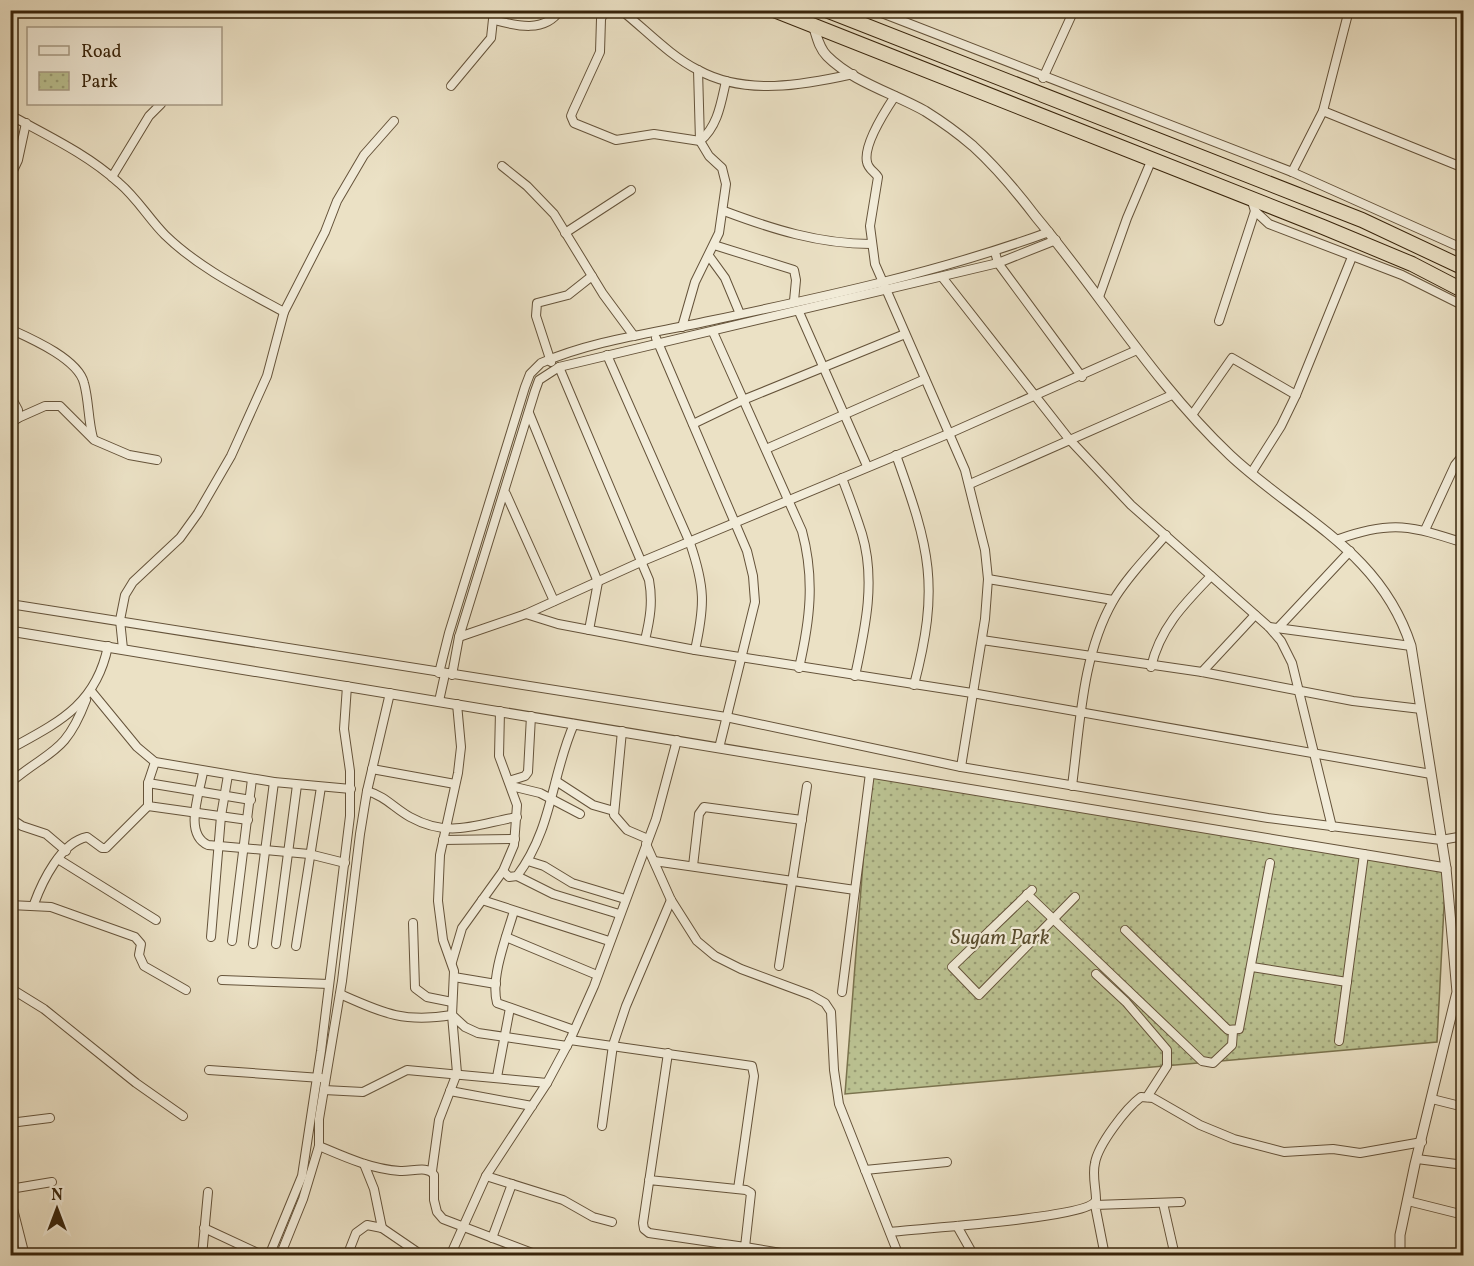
<svg xmlns="http://www.w3.org/2000/svg" width="1474" height="1266" viewBox="0 0 1474 1266" font-family="Vollkorn,serif">
  <style>
    .park { fill: url(#park-dots); stroke: #7a734e; stroke-width: 1.5 }
    .lines { fill: none; stroke-linecap: round; stroke-linejoin: round }
    .minor-casing { stroke: #65533a; stroke-width: 10 }
    .tertiary-casing { stroke: #65533a; stroke-width: 11 }
    .trunk-casing { stroke: #38240b; stroke-width: 16 }
    .minor { stroke: #f2ecd9; stroke-width: 8 }
    .tertiary { stroke: #f2ecd9; stroke-width: 9 }
    .trunk { stroke: #ebe1c5; stroke-width: 14 }
    .labels { text-anchor: middle; dominant-baseline: central; stroke-width: 4.5; stroke-linejoin: round; paint-order: stroke }
    .park-label { font-size: 21px; font-style: italic; fill: #594c2d; stroke: #f2ecd9 }
  </style>
  <defs>
    <pattern id="park-dots" width="8" height="8" patternUnits="userSpaceOnUse" patternTransform="scale(1.5)"><rect width="8" height="8" fill="#bbc292"/><path d="M2 2h.1M6 6h.1" fill="none" stroke="#999d75" stroke-width="1.8" stroke-linecap="round"/></pattern>
  </defs>
  <rect width="100%" height="100%" fill="#ebe1c5"/>
  <filter id="stains"><feTurbulence type="fractalNoise" baseFrequency=".00333" numOctaves="4"/><feColorMatrix values="0 0 0 0 .2 0 0 0 0 .09 0 0 0 0 .02 0 0 0 .5 -.17"/></filter>
  <radialGradient id="worn" r=".72"><stop offset=".6" stop-color="#630" stop-opacity="0"/><stop offset="1" stop-color="#630" stop-opacity=".3"/></radialGradient>
  <path class="park" d="M870,773L1446,868L1437,1042L845,1094Z"/>
  <g class="lines">
    <g class="minor-casing">
      <g id="minor">
        <path d="M605,10L601,19L600,52L573,111L571,116L574,123L616,140L654,134L700,141C718,126 721,103 726,81"/>
        <path d="M621,10C646,30 670,56 698,70C745,96 804,85 853,74"/>
        <path d="M874,10L1292,172L1464,249"/>
        <path d="M494,20C517,26 545,33 560,10"/>
        <path d="M1043,78L1074,10"/>
        <path d="M451,86L491,38L494,10"/>
        <path d="M895,96C885,111 863,145 867,162C868,169 875,172 878,177L870,226L875,264L965,470L985,550L988,579L985,619L961,767"/>
        <path d="M1323,111L1464,168"/>
        <path d="M10,115C48,136 87,154 119,183C137,198 149,219 165,235C199,268 242,289 284,312"/>
        <path d="M502,166L527,186L554,214L603,294L634,336"/>
        <path d="M1292,172L1323,111L1349,10"/>
        <path d="M10,177L18,160L26,123"/>
        <path d="M112,177L149,116L161,104"/>
        <path d="M1251,198L1255,211L1269,224L1402,275L1464,306"/>
        <path d="M724,211C772,229 819,244 871,244"/>
        <path d="M565,233L631,190"/>
        <path d="M714,245L794,270L796,280L794,301"/>
        <path d="M995,252L998,263L1082,377"/>
        <path d="M709,256L725,278L740,314"/>
        <path d="M942,277L1069,439L1131,505L1269,627L1281,641L1292,663L1332,827"/>
        <path d="M1099,297L1127,218L1152,159"/>
        <path d="M799,312L867,466"/>
        <path d="M1219,321L1255,211"/>
        <path d="M682,327L695,282L719,233L726,184L722,168L709,156L700,141L698,70"/>
        <path d="M10,329C32,339 78,359 84,383C89,401 88,420 93,438"/>
        <path d="M713,332L802,531C815,579 810,620 799,668"/>
        <path d="M656,338L747,551L753,576L755,602L719,748"/>
        <path d="M607,355L690,543C705,587 705,605 695,650"/>
        <path d="M551,362L536,316L537,303L568,295L592,276"/>
        <path d="M559,367L649,580C653,602 650,619 645,640"/>
        <path d="M10,395L18,410V418L10,424"/>
        <path d="M529,413L598,582L589,630"/>
        <path d="M1192,415L1232,358L1296,395"/>
        <path d="M18,418L45,406H60L94,440L129,455L157,460"/>
        <path d="M693,424L743,400L905,334"/>
        <path d="M766,449L925,379"/>
        <path d="M896,455C930,549 940,586 914,685"/>
        <path d="M1252,472L1281,426L1296,395L1352,257"/>
        <path d="M842,478C849,496 856,515 862,534C876,581 865,629 855,676"/>
        <path d="M970,484L1172,395"/>
        <path d="M506,494L554,601"/>
        <path d="M1425,530L1455,465L1464,454"/>
        <path d="M1339,539C1392,520 1412,526 1464,543"/>
        <path d="M988,579L1113,600"/>
        <path d="M10,604L726,717L961,767L1268,818L1441,840L1464,836"/>
        <path d="M526,614L558,624L695,650L972,693L1431,774"/>
        <path d="M1269,627L1411,646"/>
        <path d="M1278,628L1350,551"/>
        <path d="M459,637L526,614L643,561L948,434L1137,350"/>
        <path d="M982,640L1202,672L1353,701L1421,709"/>
        <path d="M123,649L120,620L125,595L133,582L180,538L198,513L231,456L267,376L284,312L325,232L337,201L364,155L394,121"/>
        <path d="M1151,667C1160,628 1184,604 1211,576"/>
        <path d="M1202,672L1255,615"/>
        <path d="M439,673L449,633L525,387L530,374L541,363C594,340 654,333 709,321C823,297 940,272 1049,232"/>
        <path d="M452,675L459,637L535,391L539,380L559,367L998,263L1056,240"/>
        <path d="M91,691L137,747L155,762L274,782L351,789"/>
        <path d="M439,701L445,674"/>
        <path d="M622,731L614,815L627,830L648,839"/>
        <path d="M10,749C59,722 96,705 108,646"/>
        <path d="M155,762L148,783V806L248,820"/>
        <path d="M372,769L455,784"/>
        <path d="M203,772C200,792 183,834 208,845L309,854L345,863"/>
        <path d="M509,781L525,776L528,772L531,716"/>
        <path d="M556,781L593,805L614,811"/>
        <path d="M10,783C50,749 65,755 86,700"/>
        <path d="M148,783L251,800"/>
        <path d="M511,786L540,793L580,814"/>
        <path d="M1072,786C1080,725 1082,655 1113,601C1127,577 1148,556 1166,535"/>
        <path d="M367,791C385,796 394,808 410,817C450,839 477,824 517,817"/>
        <path d="M10,818L22,826L46,834L66,851"/>
        <path d="M10,837L12,819"/>
        <path d="M443,840L515,839"/>
        <path d="M646,844L671,900L697,941L715,956L741,969L811,995L825,1003L831,1012L834,1070L839,1104L899,1256"/>
        <path d="M58,859L156,920"/>
        <path d="M528,861L544,866L572,883L625,899"/>
        <path d="M654,861L855,890"/>
        <path d="M693,866L699,814L704,807L802,820"/>
        <path d="M503,871L509,877L517,876C553,828 551,776 574,724"/>
        <path d="M517,876L553,894L619,914"/>
        <path d="M1032,890L952,967L979,995L1075,897"/>
        <path d="M1027,894L1202,1061L1213,1063L1232,1045L1233,1031"/>
        <path d="M482,900L609,941"/>
        <path d="M34,904C42,882 61,842 87,837L102,848H106L148,806"/>
        <path d="M10,905L51,907L135,937L141,944L139,955L144,966L186,990"/>
        <path d="M514,911C507,935 490,978 497,1003L574,1030"/>
        <path d="M413,923L415,988L427,997L452,1002"/>
        <path d="M1125,930L1228,1030L1239,1029L1270,863"/>
        <path d="M211,937L221,816L228,775"/>
        <path d="M506,937L597,975"/>
        <path d="M232,941L252,779"/>
        <path d="M253,944L274,782"/>
        <path d="M276,944L297,785"/>
        <path d="M296,946L321,787"/>
        <path d="M452,962L462,928L503,871L514,845L517,805L499,756L500,711"/>
        <path d="M779,966L807,786"/>
        <path d="M1252,967L1347,982"/>
        <path d="M1096,974L1126,1002L1167,1050V1066L1147,1097"/>
        <path d="M454,977L496,984"/>
        <path d="M222,980L329,984"/>
        <path d="M10,988L44,1009L136,1083L183,1116"/>
        <path d="M842,992L870,773"/>
        <path d="M340,994C383,1013 403,1023 452,1015L465,1027L478,1033L567,1046"/>
        <path d="M570,1040L752,1066L754,1076L738,1189"/>
        <path d="M1339,1041L1364,854"/>
        <path d="M209,1070L321,1078"/>
        <path d="M497,1077L510,1008"/>
        <path d="M324,1090L363,1092L407,1070L547,1083"/>
        <path d="M450,1091L532,1106"/>
        <path d="M1432,1099L1464,1107"/>
        <path d="M10,1123L50,1118"/>
        <path d="M602,1126L613,1045L626,1006L671,900"/>
        <path d="M319,1146C345,1157 371,1169 400,1171C411,1172 428,1165 434,1175V1200L437,1212L443,1219L540,1256"/>
        <path d="M1417,1159L1464,1165"/>
        <path d="M364,1164L374,1189L382,1228"/>
        <path d="M865,1170L947,1162"/>
        <path d="M432,1171L439,1120L457,1073L452,1015L454,971L443,940L438,901L440,855L458,773L461,747L457,704"/>
        <path d="M486,1176L563,1200L593,1217L612,1222"/>
        <path d="M649,1180L746,1190L751,1193L745,1247L649,1233L644,1229L643,1223L668,1053"/>
        <path d="M10,1189L52,1182"/>
        <path d="M10,1197L25,1256"/>
        <path d="M1408,1201L1464,1215"/>
        <path d="M1163,1203L1175,1256"/>
        <path d="M957,1226L974,1256"/>
        <path d="M204,1228L264,1256"/>
        <path d="M890,1232C918,1228 1089,1219 1096,1200C1096,1188 1092,1175 1095,1163C1098,1145 1126,1108 1141,1097L1153,1098L1200,1125L1234,1139L1284,1152L1333,1149L1360,1153L1422,1142"/>
        <path d="M492,1238L512,1184"/>
        <path d="M745,1247L799,1256"/>
        <path d="M202,1256L208,1192"/>
        <path d="M269,1256L302,1176L321,1051L350,816V771L344,729L347,686"/>
        <path d="M280,1256L303,1199L319,1146V1119L342,981L360,834L367,791L390,693"/>
        <path d="M347,1256L356,1233L367,1225L382,1228L423,1256"/>
        <path d="M450,1256L486,1176L547,1083L570,1040L594,986L656,819L677,740"/>
        <path d="M1105,1256L1095,1205L1181,1202"/>
      </g>
    </g>
    <g class="tertiary-casing">
      <g id="tertiary">
        <path d="M814,28C817,37 819,48 827,56C853,82 893,93 925,111C941,121 959,134 973,146C996,167 1017,192 1036,217C1102,296 1155,384 1230,455C1297,518 1380,550 1411,646L1446,868L1457,992L1415,1164L1400,1235V1256"/>
        <path d="M10,631L1446,868"/>
      </g>
    </g>
    <g class="trunk-casing">
      <g id="trunk">
        <path d="M774,10L1323,227L1412,264L1464,291"/>
        <path d="M826,10L1362,220L1464,268"/>
      </g>
    </g>
    <use href="#minor" class="minor"/>
    <use href="#tertiary" class="tertiary"/>
    <use href="#trunk" class="trunk"/>
  </g>
  <g class="labels">
    <g class="park-label">
      <text x="1000" y="938">Sugam Park</text>
    </g>
  </g>
  <rect width="1474" height="1266" fill="none" stroke="#ebe1c5" stroke-width="36"/>
  <rect x="12" y="12" width="1450" height="1242" fill="none" stroke="#38240b" stroke-width="3"/>
  <rect x="18" y="18" width="1438" height="1230" fill="none" stroke="#38240b" stroke-width="1.5"/>
  <rect x="27" y="27" width="195" height="78" fill="#f2ecd9" stroke="#a89c87" stroke-width="1.5"/>
  <rect x="39" y="46" width="30" height="9" fill="#f2ecd9" stroke="#a89c87" stroke-width="1.5"/>
  <text x="81" y="57" font-size="18" fill="#38240b">Road</text>
  <rect x="39" y="72" width="30" height="18" fill="url(#park-dots)" stroke="#a89c87" stroke-width="1.5"/>
  <text x="81" y="87" font-size="18" fill="#38240b">Park</text>
  <g transform="translate(57 1209)" stroke="#f2ecd9" stroke-width="4.5" paint-order="stroke">
  <path d="M0-4.5L10 22L0 15L-10 22Z" fill="#38240b"/>
  <text y="-9" font-size="16" font-weight="bold" text-anchor="middle" fill="#38240b">N</text>
  </g>
  <rect width="100%" height="100%" filter="url(#stains)"/>
  <rect width="100%" height="100%" fill="url(#worn)"/>
</svg>
